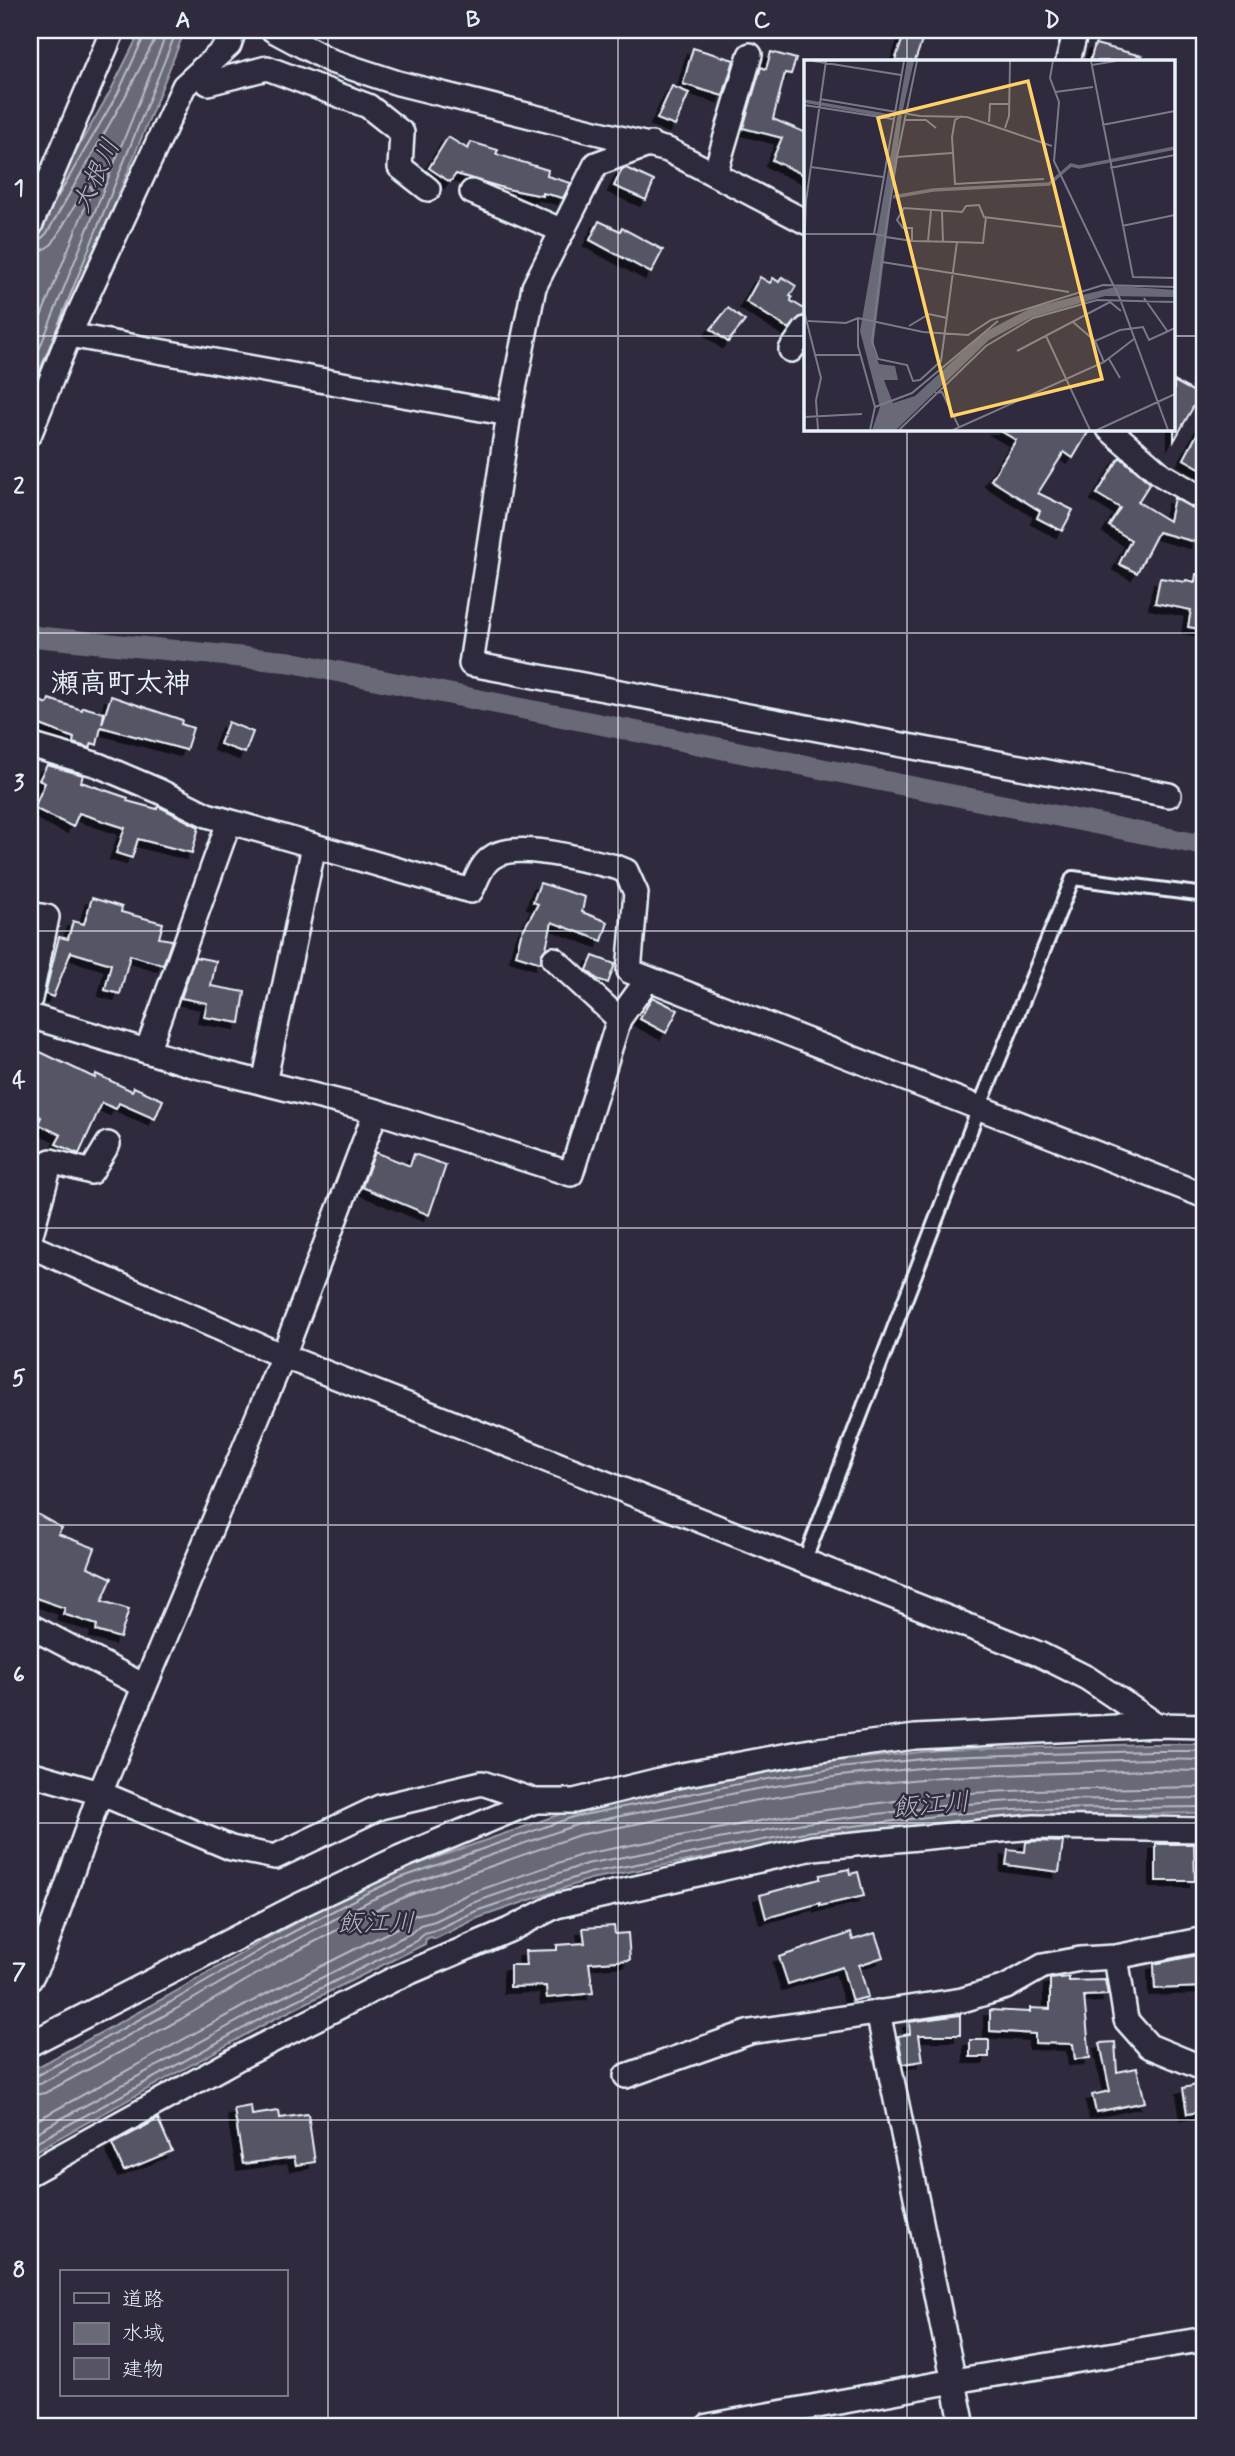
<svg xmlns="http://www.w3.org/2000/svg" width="1235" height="2456" viewBox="0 0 1235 2456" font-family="Mynerve,'Klee One',sans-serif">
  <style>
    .water { fill: #696978; stroke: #9c9fab; stroke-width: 2 }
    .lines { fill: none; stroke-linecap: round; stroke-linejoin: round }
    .shore { stroke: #b5bbc5; stroke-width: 2 }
    .canal { stroke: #696978; stroke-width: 21 }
    .building { fill: #575565; stroke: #e8f1f8; stroke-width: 2; filter: url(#shadow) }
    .service-casing { stroke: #e8f1f8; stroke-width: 18 }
    .minor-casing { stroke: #e8f1f8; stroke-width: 28 }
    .service { stroke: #2f2a3d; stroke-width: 12 }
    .minor { stroke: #2f2a3d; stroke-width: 23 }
    .grid { fill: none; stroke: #e8f1f8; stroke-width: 2; stroke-opacity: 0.55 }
    .labels { text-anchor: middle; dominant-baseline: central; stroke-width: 5; stroke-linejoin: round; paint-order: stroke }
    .water-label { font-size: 26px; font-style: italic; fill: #afb4be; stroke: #2f2a3d }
    .quarter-label { font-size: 28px; font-weight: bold; fill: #e8f1f8; stroke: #2f2a3d }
    .inset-river { fill: none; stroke: #696978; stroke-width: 3.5 }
    .inset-road { fill: none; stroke: #797a88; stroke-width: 2 }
    .view { fill: #ffd166; fill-opacity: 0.15; stroke: #ffd166; stroke-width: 3.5 }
    .inset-edge { fill: none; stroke: #e8f1f8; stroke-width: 3.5 }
    .neatline { fill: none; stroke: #e8f1f8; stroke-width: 2.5 }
    .grid-label { font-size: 23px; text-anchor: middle; font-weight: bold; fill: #e8f1f8 }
  </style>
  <defs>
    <filter id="shadow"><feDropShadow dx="-6" dy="6" stdDeviation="0" flood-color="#0009"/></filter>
  </defs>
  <rect width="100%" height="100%" fill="#2f2a3d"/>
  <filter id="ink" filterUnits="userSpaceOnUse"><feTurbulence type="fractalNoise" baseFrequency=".0143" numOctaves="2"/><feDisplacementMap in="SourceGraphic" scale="14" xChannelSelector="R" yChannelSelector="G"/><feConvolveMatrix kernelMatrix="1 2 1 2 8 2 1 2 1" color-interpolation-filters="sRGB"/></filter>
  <g filter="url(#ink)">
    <g class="water">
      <path d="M141,30H185L30,414V231L111,90Z"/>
      <path d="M1151,1744H1205V1813L1030,1816L952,1821L806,1839L590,1879L478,1918L435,1939L431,1937L426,1939L425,1944L274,2019L30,2154V2071L168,1996L271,1936L364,1886L398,1871L572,1810L748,1775L838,1761L940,1750Z"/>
    </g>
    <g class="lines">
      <g class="shore">
        <path d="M54,203L118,93L147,30"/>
        <path d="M30,242L40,240L47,233L125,97L155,39L156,30"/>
        <path d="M30,252L43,250L52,244L86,187L91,186L92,190L30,344"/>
        <path d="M30,372L168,30"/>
        <path d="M30,395L177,30"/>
        <path d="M30,2077L36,2076L171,2002L274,1942L367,1893L400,1878L573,1817L749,1782L839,1768L941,1757L1151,1751H1205"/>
        <path d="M30,2086L40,2084L176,2009L278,1949L371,1900L404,1886L576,1825L751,1790L840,1776L941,1766L1151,1759L1205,1760"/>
        <path d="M30,2096L45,2093L181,2019L284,1958L375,1910L407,1896L579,1835L753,1801L841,1787L942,1777L1151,1770L1205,1771"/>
        <path d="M30,2124L262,1996L403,1925L415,1915L433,1911L468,1894L584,1854L802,1813L950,1794L1029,1790L1205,1787"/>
        <path d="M30,2136L267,2005L411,1933L420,1925L435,1921L472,1903L586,1864L804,1823L951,1805L1030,1800L1205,1798"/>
        <path d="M30,2146L271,2013L418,1940L424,1933L436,1930L476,1911L589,1873L805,1832L951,1814L1030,1809L1205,1807"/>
      </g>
      <path class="canal" d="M30,636L290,662L1197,844L1205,837"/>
    </g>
    <g class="building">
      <path d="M904,35L922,41L915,61H895Z"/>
      <path d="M1095,44L1142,56L1141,61H1090Z"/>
      <path d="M693,48L734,60L723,96L683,84Z"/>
      <path d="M771,52L796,59L791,74L785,73L773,119L806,133V176L772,160L782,138L743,128L761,67L766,69Z"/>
      <path d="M672,86L689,93L675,126L657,119Z"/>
      <path d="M448,137L468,149L471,142L498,150L496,154L548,170L547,176L571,183L563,198L543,193V196L507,189L456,174L450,182L429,168Z"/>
      <path d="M626,168L654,181L646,200L614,186L622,169Z"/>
      <path d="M599,221L620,231L622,228L663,250L651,273L590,240Z"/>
      <path d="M760,277L770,283L773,278L779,282L782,277L796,286L790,296L792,297L791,301L806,310V315L800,317L789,329L746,302Z"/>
      <path d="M728,308L745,321L728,342L711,329Z"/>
      <path d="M1174,381L1200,395L1174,441Z"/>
      <path d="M1205,419V471L1184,459Z"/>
      <path d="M997,429H1090L1073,458L1064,452L1038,493L1073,510L1062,531L1037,518L1040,511L991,480L1016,440Z"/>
      <path d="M1120,457L1150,483L1138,502L1169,521L1174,498L1202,513L1196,542L1158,532L1137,573L1119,564L1131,540L1109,526L1120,508L1097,494Z"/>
      <path d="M1196,574L1205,575V630L1188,627L1191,610L1155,603L1160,578L1185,582L1186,580L1195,582Z"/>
      <path d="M111,696L182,720L181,724L193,728L186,750L101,727L97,745L92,743L90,748L73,743L74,738L30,721V697L47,704L49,699L82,710L83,707L104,713L102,724Z"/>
      <path d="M228,722L253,732L245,753L220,744Z"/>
      <path d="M47,765L83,775L81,782L128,798L127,801L157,809L158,806L199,827L192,853L138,839L132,858L116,853L125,828L79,813L73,827L34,808L45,783L39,780Z"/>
      <path d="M540,883L585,897L582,912L608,922L602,941L552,922L546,948L541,955V963L516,955L521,934L538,904L533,902Z"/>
      <path d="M92,898L122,907L121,912L163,923L159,938L172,940L163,965L130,955L120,994L105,990L111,964L71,952L53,997L45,994L59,937L68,939L73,921L84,924Z"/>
      <path d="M593,956L615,964L608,983L597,979L587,970Z"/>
      <path d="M195,957L216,961L211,986L245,992L240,1023L204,1017L207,1003L181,998Z"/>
      <path d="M652,997L678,1010L666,1033L640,1019Z"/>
      <path d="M34,1049L95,1078L96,1074L132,1091L134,1087L163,1100L155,1119L119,1103L116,1109L102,1103L79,1154L56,1144L61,1135L38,1124L41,1117L30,1112V1058Z"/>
      <path d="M375,1152L410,1166L414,1154L446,1165L429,1215L362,1187Z"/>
      <path d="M30,1510L62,1528L58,1534L95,1548L88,1567L112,1578L102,1601L129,1609L120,1638L96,1631L97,1625L63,1614L65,1608L30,1596Z"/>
      <path d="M1035,1841L1063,1842L1059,1872L1006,1865L1008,1850L1025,1852L1026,1842Z"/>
      <path d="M1156,1844H1194L1195,1881H1156Z"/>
      <path d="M849,1869L850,1874L858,1872L864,1896L820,1906V1903L766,1918L760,1895L820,1879V1875Z"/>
      <path d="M614,1926L615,1934L628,1933L630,1960L589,1963L593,1993L547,1998L546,1986L510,1987V1965H526L525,1951L557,1950V1945L585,1943L583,1928Z"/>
      <path d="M851,1933L853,1940L875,1933L883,1957L859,1965L868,1997L852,2001L842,1967L788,1984L779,1957Z"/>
      <path d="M1202,1954L1203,1987L1155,1989L1154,1964Z"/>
      <path d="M1069,1977V1981L1105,1980L1108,1995L1084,1996L1090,2058L1075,2059L1073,2044L1035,2043V2034L990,2031V2010L1030,2012V2008L1050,2009V1979Z"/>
      <path d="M960,2015V2035H919L923,2061L903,2064L898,2036L910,2034L909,2022Z"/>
      <rect x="970" y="2040" width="19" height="17"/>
      <path d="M1115,2042L1117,2072L1137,2068L1145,2102L1096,2112L1092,2095L1110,2091L1100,2043Z"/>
      <path d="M1205,2083V2111L1187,2114L1183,2088Z"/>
      <path d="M251,2106L252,2115L279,2111L280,2118L308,2114L315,2162L296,2165L294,2157L243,2164L234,2109Z"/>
      <path d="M158,2119L172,2151L124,2171L112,2144Z"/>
    </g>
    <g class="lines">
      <g class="service-casing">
        <path id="service" d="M804,1562L979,1108L1073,878L1205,895"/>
      </g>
      <g class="minor-casing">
        <g id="minor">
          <path d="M273,30L331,61L398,83L668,150L806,222"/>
          <path d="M1068,61L1076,30"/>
          <path d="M202,69L208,83L267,68L368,106L402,133L400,167L428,189"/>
          <path d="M651,144L596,164L534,287L509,414L471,664L1169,795"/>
          <path d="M715,174L750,55"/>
          <path d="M472,192L563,231"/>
          <path d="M30,226L113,30"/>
          <path d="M69,335L509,414"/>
          <path d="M791,350L806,329"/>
          <path d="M1109,429L1162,475L1205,500"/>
          <path d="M30,433L69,335L184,86L229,45L234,30"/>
          <path d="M30,745L98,765L159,791L207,815L471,891C477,880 480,866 491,858C515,839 587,861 616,867L626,871L636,893L629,971L1205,1196"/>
          <path d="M30,914L47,917L30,999"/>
          <path d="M554,959L619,1019"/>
          <path d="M30,1016L196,1066L376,1111L283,1356L100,1793L42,1956L30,1979"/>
          <path d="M147,1051L229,822"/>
          <path d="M264,1083L314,846"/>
          <path d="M376,1111L571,1174L619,1019L648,979"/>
          <path d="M30,1238L51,1161L91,1172L108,1144"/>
          <path d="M30,1246L283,1356L1039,1654L1087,1678L1157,1725"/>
          <path d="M30,1626L144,1686"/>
          <path d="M30,1773L100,1793L231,1848L275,1857L380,1807L482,1783L535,1801H574L676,1776L811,1751L915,1737L1157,1725L1205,1726"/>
          <path d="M1116,1957L1126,2020L1149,2046L1205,2069"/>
          <path d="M878,2012L963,2426"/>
          <path d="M30,2044L296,1907L401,1857L535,1801"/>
          <path d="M626,2076L750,2032L962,2000L1006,1987L1043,1966L1080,1959L1116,1957L1205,1939"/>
          <path d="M30,2173L240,2057L396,1978L509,1930L556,1906L813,1848L1034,1827L1205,1830"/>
          <path d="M708,2426L954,2381L1205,2339"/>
        </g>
      </g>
      <use href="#service" class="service"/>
      <use href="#minor" class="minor"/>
    </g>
  </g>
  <path class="grid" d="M328,30V2426M618,30V2426M907,30V61M30,336H806M1174,336H1205M907,429V2426M30,633H1205M30,931H1205M30,1228H1205M30,1525H1205M30,1823H1205M30,2120H1205"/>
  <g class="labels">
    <g class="water-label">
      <text transform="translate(97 176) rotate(-65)">大根川</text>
      <text transform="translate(931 1806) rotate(-5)">飯江川</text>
      <text x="376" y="1924">飯江川</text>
    </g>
    <g class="quarter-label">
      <text x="121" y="684">瀬高町太神</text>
    </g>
  </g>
  <g transform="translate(804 60)">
    <rect width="371" height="371" fill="#2f2a3d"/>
    <path d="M103,1H110L98,54L69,288L75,304L91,306L94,320H80L89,343L111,336L179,273L229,247L315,226L371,230V237L301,236L228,257L185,280L92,370H68L76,347L56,271Z" fill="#696978"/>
    <path class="inset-river" d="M0,41L86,56M89,137L129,130L245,124L267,105L275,107L371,88"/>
    <path class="inset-road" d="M9,1L97,15M249,1L246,18L255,42L250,101L316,239L364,370M287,1L329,217L371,218M288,5L312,1M251,32L289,27M16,39L116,56L163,57L248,86M0,45L89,59M158,56L151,60L148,77L151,124L240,119M101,60H122L132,68M185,62L186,44H206M298,65L371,51M201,68L205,56L206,1M93,97L148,93M7,107L79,117M306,108L371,95M138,151L139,182M318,166L371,155M0,174H70L81,176L82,177L108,181L153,182L137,301L116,320L109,321L103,305L74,299L68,281L79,190L81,181V176L93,97L113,1M70,174L100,1M108,181V168H99L93,160L100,148L158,152L162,146L175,145L180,157L259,167M124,181L127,151M153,182L179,183L182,157M0,197L2,141L22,1M78,202L265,232M340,238L364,272M0,251L17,318L12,340L14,370M54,258V286L71,347L66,370M4,261L42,263L54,258L119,272L164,275L187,260L299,225L371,227M269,262L291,281M105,266L125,254L143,258M242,276L286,370M213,291L306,242L317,251M10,295H56M305,299L316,318M300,302L330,279M131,333L138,332L155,367M71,347L108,333L194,261M0,357L58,354M95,370L182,286L229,258L293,240L371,242M149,370L300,302L291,281L316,270L339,267L345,280L371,268M293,370L371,334"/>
    <path class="view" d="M224,21L298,319L148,356L74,58Z"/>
    <rect width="371" height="371" class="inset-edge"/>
  </g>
  <rect width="1235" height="2456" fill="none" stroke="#2f2a3d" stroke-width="77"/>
  <rect x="60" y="2270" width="228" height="126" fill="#2f2a3d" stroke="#797a88" stroke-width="2"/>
  <rect x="74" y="2293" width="35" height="10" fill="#2f2a3d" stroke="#797a88" stroke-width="2"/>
  <text x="122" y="2306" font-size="21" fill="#e8f1f8">道路</text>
  <rect x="74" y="2323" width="35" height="21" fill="#696978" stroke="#797a88" stroke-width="2"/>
  <text x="122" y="2340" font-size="21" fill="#e8f1f8">水域</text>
  <rect x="74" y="2358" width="35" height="21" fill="#575565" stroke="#797a88" stroke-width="2"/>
  <text x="122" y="2376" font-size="21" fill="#e8f1f8">建物</text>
  <rect x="38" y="38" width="1158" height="2380" class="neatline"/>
  <g class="grid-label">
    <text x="183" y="27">A</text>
    <text x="473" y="27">B</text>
    <text x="762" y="27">C</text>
    <text x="1052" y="27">D</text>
    <text x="19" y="195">1</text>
    <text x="19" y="493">2</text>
    <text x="19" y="790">3</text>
    <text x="19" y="1087">4</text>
    <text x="19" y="1385">5</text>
    <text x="19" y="1682">6</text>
    <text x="19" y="1979">7</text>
    <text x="19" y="2277">8</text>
  </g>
</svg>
